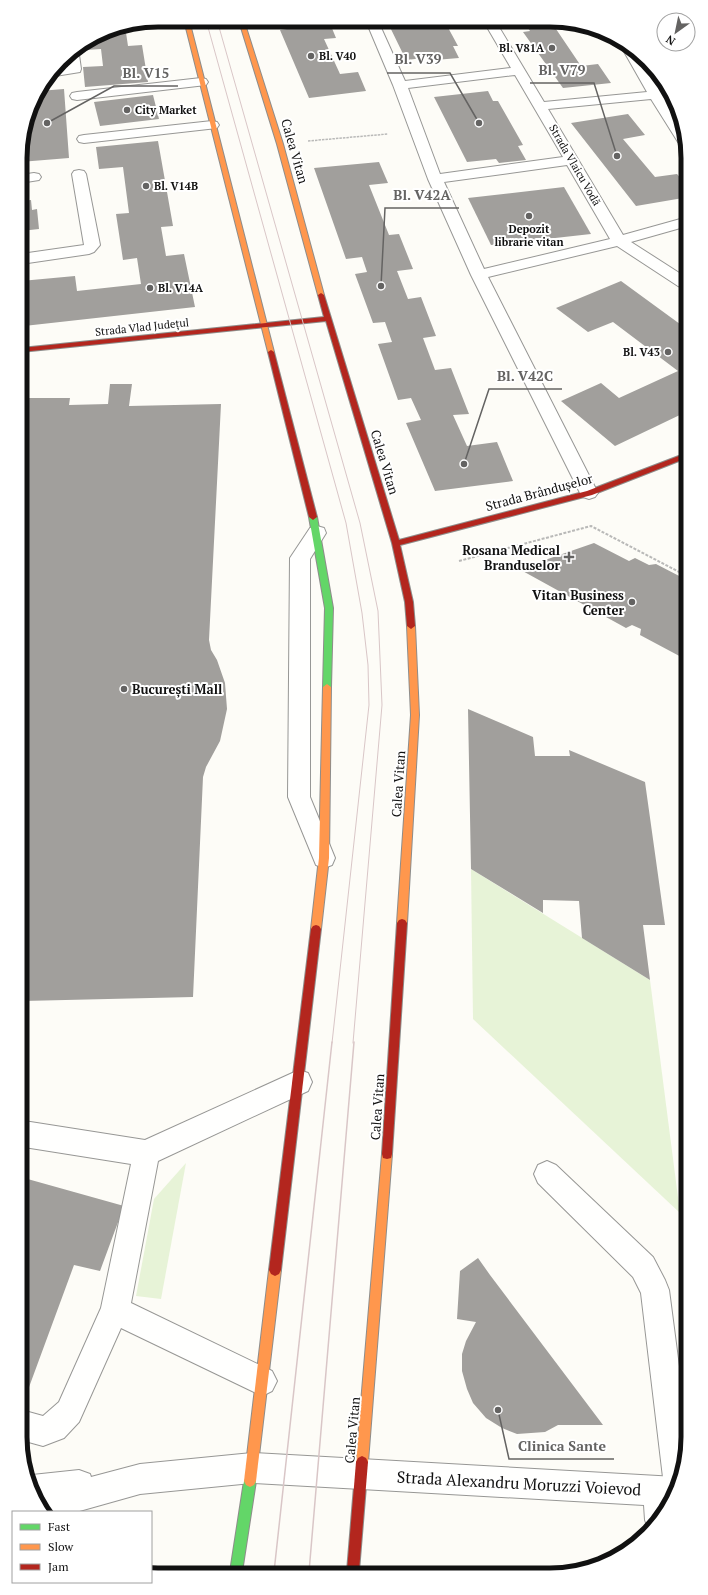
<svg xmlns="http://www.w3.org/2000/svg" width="708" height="1595" viewBox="0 0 708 1595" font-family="'PT Serif',serif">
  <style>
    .green { fill: #e7f3d7 }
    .building { fill: #a19f9c }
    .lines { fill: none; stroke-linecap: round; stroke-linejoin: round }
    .lane-casing { stroke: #979795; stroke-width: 2 }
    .street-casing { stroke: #979795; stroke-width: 2 }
    .fast-casing { stroke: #8e8d8b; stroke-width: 2 }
    .slow-casing { stroke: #8e8d8b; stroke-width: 2 }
    .jam-casing { stroke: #8e8d8b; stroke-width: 2 }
    .path-far1 { stroke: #b9b9b8; stroke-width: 1.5; stroke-dasharray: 2.5 1; stroke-linecap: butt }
    .path { stroke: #b9b9b8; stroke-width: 2; stroke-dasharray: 3 1.5; stroke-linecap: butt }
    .lane { fill: #fffffe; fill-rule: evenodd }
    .street { fill: #fffffe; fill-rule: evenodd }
    .fast { fill: #63d668; fill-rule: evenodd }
    .slow { fill: #ff974d; fill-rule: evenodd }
    .jam { fill: #b3261e; fill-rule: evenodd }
    .tram-far1 { stroke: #d9c6c7; stroke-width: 1 }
    .tram { stroke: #d9c6c7; stroke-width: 1.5 }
    .poi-dot { fill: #646362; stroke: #fff; stroke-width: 1.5 }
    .labels { text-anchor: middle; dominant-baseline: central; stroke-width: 4; stroke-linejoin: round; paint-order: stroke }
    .far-poi-label { font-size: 11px; font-weight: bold; fill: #111; stroke: #fff; text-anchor: start }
    .far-street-label { font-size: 11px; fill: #111; stroke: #fff }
    .street-label { font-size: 13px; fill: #111; stroke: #fff }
    .poi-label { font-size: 13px; font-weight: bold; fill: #111; stroke: #fff; text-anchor: end }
    .near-street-label { font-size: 16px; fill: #111; stroke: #fff }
    .rim { fill: none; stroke: #111; stroke-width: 5 }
    .leader { fill: none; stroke: #646362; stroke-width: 1.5 }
    .callout-dot { fill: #646362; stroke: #fff; stroke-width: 1.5 }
    .callout-label { font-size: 14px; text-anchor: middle; font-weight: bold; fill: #646362; stroke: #fff; stroke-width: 4; stroke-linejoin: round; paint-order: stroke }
  </style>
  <rect width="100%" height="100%" fill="#fdfcf7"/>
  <g class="green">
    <path d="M471,869L650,980L680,1213L473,1019Z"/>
    <path d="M186,1163L161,1299L136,1296L154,1199Z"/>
  </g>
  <g class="building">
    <path d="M291,21H329L336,38L324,39L340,74L358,72L366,91L309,98L280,30L294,28Z"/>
    <path d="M387,21L445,22L458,46H453L459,58L435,60L433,57L406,60Z"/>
    <path d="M524,22L563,23L567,28L556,29L581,66L598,64L611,83L563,88L523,32L530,31Z"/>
    <path d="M125,26L128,46L142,45L148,82L85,87L83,67L103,66L101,49L86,50L85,43L105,30Z"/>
    <path d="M643,64H650L665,81L678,110Z"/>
    <path d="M64,89L69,158L20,162V149L34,97L38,94L39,91Z"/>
    <path d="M488,91L493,101H498L523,145L518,146L526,160L499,163L496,159L467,162L434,97Z"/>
    <path d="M153,95L159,119L100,126L94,102Z"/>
    <path d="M628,114L645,135L623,139L655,177L677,174L683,181V198L636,206L571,123Z"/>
    <path d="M158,141L173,226L161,227L166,256L184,254L195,307L24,326L21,281L75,276L77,291L141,284L137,258L123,260L116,214L129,213L123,167L99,169L96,147Z"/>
    <path d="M379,162L388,183L369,185L389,235L399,234L413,269L397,271L408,299L421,297L436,336L423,338L435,370L451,368L469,414L453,415L467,446L497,442L513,481L435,491L406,423L421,420L411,398L398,400L378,344L392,342L385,322L373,323L355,274L367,272L362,257L346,259L314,168Z"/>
    <path d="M564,187L591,234L491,245L468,198Z"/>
    <path d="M31,200L32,210L37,209L39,229L21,231L20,201Z"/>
    <path d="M621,281L684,327V413L615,446L561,401L601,383L619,398L678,371L613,322L588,332L556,308Z"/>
    <path d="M110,384H132L129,406L221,404L209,640L211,650L217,660L225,683L227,709L220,741L206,767L203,777L193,997L23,1001L21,398H70L69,405L108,404Z"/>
    <path d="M594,543L629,561L635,558L649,565L656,564L685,579V659L640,635L641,629L632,625L626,628L519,569Z"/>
    <path d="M468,709L533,737L535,756H570L569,750L645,782L665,925H643L650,980L582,938L579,901L543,900V913L471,869Z"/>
    <path d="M24,1178L124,1206L100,1271L74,1265L25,1398Z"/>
    <path d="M478,1258L490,1275L603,1425H558L545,1432L517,1434L502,1428L486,1418L473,1403L467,1389L462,1371V1354L466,1341L476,1322L457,1319L460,1271Z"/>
  </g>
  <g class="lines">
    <g class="lane-casing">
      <g id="lane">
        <path d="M78,48L81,69L80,72L49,77L55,69L68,67L67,54Z"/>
        <path d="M201,78L206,79L208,82L206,85L77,100L72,99L70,96L72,93L77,92Z"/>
        <path d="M212,121L217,122L219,125L217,128L84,143L79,142L77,139L79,136L84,135Z"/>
        <path d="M79,170L84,171L86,174L100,245L94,252L89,254L21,264V254L84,245L72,174L74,171Z"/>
        <path d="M34,173L39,174L41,177L39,180L20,183V175Z"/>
        <path d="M317,526L324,528L326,533L310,559V797L335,858L332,865L324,868L316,865L288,797L290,558L310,528Z"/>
        <path d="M299,1070L308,1073L312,1082L308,1091L158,1161L131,1303L272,1371L277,1381L272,1391L262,1396L252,1391L121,1328L79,1422L64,1438L43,1446L25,1441V1411L43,1416L59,1402L101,1308L131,1164L24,1147V1121L145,1140Z"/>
        <path d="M547,1161L556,1165L653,1257L665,1280L669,1290L688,1435C688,1455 683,1481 672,1499L668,1497L664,1486L641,1293L633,1277L538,1183L534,1174L538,1165Z"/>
        <path d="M252,1453L361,1459L372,1463L376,1474L372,1485L361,1489L252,1483L140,1494L76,1512H43L39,1506L26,1477L32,1475L79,1470L90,1474L91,1477L140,1464Z"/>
      </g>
    </g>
    <g class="street-casing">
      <g id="street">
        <path d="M366,21H378L405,81L511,68L484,22H496L544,102L647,92L622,48L623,46L637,52L683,129V143L678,142L651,99L548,109L623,235L684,218V227L631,242L684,276V288L678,286L617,246L488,277L598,493L595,497L589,499L583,497L580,493L471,275L428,179L393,85ZM515,75L563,157L440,174L408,88ZM567,165L610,239L484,269L444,182Z"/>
        <path d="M361,1459L676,1477L680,1478C676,1498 664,1517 649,1531L645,1520L644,1505L361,1489L350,1485L346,1474L350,1463Z"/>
      </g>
    </g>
    <g class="fast-casing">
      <g id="fast">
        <path d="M313,514L317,517L333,608L331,687L327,690L323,687L325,608L309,517Z"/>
        <path d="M250,1475L254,1477L256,1481L242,1572H230L244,1481L246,1477Z"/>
      </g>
    </g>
    <g class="slow-casing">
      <g id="slow">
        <path d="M184,20H189L274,352L273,353H269L268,352Z"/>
        <path d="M239,21H244L283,144L324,295L323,296L318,295L277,144Z"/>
        <path d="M411,623L415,626L419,715L407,923L405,926L402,927L399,926L397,923L411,715L407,626Z"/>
        <path d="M327,684L331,687L329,858L321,929L319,932L316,933L313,932L311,929L319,858L323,687Z"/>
        <path d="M387,1149L391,1150L392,1154L368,1462L366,1466L362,1468L358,1466L356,1462L382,1154L383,1150Z"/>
        <path d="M275,1264L279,1266L281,1270L256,1481L254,1485L250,1487L246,1485L244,1481L269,1270L271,1266Z"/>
      </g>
    </g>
    <g class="jam-casing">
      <g id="jam">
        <path d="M321,293L324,295L399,540L587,491L684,454V459L592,495L400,545L413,602L415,626L411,629L407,626L405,602L392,543L326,321L21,352V348L324,317L318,295Z"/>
        <path d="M271,350L274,352L317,517L313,520L309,517L268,352Z"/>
        <path d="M402,919L405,920L407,923L392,1154L391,1158L387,1159L383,1158L382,1154L397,923L399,920Z"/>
        <path d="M316,925L319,926L321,929L281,1270L279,1274L275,1276L271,1274L269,1270L311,929L313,926Z"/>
        <path d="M362,1456L366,1458L368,1462L359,1571H347L356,1462L358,1458Z"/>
      </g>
    </g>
    <path class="path-far1" d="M308,141L388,134"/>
    <path class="path" d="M459,561L591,526L685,575"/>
    <use href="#lane" class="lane"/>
    <use href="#street" class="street"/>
    <use href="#fast" class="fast"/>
    <use href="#slow" class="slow"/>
    <use href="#jam" class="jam"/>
    <g class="tram-far1">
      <path d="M206,20L346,523L362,613L368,665L369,705L332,1043"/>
      <path d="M217,20L360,523L378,611L382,705L353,1043"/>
    </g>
    <g class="tram">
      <path d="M274,1572L332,1042"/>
      <path d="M309,1572L354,1042"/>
    </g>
  </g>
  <g class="poi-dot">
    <circle cx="552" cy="48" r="4"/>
    <circle cx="311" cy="56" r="4"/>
    <circle cx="127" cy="110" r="4"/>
    <circle cx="146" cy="186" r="4"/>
    <circle cx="529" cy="216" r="4"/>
    <circle cx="150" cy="288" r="4"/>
    <circle cx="668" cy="352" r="4"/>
    <path d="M567 551h4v4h4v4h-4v4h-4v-4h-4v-4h4z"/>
    <circle cx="632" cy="602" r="4"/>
    <circle cx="124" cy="689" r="4"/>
  </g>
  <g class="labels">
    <g class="far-poi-label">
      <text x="544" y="48" text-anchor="end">Bl. V81A</text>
      <text x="319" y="56">Bl. V40</text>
      <text x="135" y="110">City Market</text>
      <text x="154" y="186">Bl. V14B</text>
      <text x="529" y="229" text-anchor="middle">Depozit<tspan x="529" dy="13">librarie vitan</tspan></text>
      <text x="158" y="288">Bl. V14A</text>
      <text x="660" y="352" text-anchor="end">Bl. V43</text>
    </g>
    <g class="far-street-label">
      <text transform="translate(575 165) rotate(60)">Strada Vlaicu Vodă</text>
      <text transform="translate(142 327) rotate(-6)">Strada Vlad Județul</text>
    </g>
    <g class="street-label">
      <text transform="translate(295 151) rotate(74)">Calea Vitan</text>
      <text transform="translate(385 462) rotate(73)">Calea Vitan</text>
      <text transform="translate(539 492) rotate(-15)">Strada Brândușelor</text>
      <text transform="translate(398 784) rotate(-86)">Calea Vitan</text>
      <text transform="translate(377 1107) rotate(-86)">Calea Vitan</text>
      <text transform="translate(352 1430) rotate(-85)">Calea Vitan</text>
    </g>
    <g class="poi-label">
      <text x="560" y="550">Rosana Medical<tspan x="560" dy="15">Branduselor</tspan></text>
      <text x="624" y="595">Vitan Business<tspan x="624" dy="15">Center</tspan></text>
      <text x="132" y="689" text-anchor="start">București Mall</text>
    </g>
    <g class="near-street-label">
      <text transform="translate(519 1483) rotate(3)">Strada Alexandru Moruzzi Voievod</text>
    </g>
  </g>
  <path d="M0 0H708V1595H0ZM158 27H550A131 131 0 0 1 681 158V1437A131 131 0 0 1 550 1568H158A131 131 0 0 1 27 1437V158A131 131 0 0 1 158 27Z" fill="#fff" fill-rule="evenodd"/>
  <path class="rim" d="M158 27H550A131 131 0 0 1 681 158V1437A131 131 0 0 1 550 1568H158A131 131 0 0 1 27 1437V158A131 131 0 0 1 158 27Z"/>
  <path class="leader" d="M479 123L450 73H387M617 156L594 83H530M47 123L114 86H178M381 286L385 208H459M464 464L489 389H562M498 1410L509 1459H614"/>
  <g class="callout-dot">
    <circle cx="479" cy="123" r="4"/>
    <circle cx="617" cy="156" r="4"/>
    <circle cx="47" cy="123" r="4"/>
    <circle cx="381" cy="286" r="4"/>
    <circle cx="464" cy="464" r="4"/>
    <circle cx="498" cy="1410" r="4"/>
  </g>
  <g class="callout-label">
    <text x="418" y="64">Bl. V39</text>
    <text x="562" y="75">Bl. V79</text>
    <text x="146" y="78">Bl. V15</text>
    <text x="422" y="200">Bl. V42A</text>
    <text x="525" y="381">Bl. V42C</text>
    <text x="562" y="1451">Clinica Sante</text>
  </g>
  <rect x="12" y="1511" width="140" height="72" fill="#ffffff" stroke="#a0a0a0"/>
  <rect x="20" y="1524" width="20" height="6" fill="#63d668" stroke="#a0a0a0"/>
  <text x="48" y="1531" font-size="12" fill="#111111">Fast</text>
  <rect x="20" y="1544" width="20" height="6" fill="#ff974d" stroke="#a0a0a0"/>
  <text x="48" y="1551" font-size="12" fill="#111111">Slow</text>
  <rect x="20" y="1564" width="20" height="6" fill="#b3261e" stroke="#a0a0a0"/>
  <text x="48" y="1571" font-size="12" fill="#111111">Jam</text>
  <g transform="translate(676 32) rotate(213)"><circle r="19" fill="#ffffff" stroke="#a0a0a0"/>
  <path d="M0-3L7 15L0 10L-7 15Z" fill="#646362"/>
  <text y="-6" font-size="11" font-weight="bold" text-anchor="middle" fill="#111111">N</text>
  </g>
</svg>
